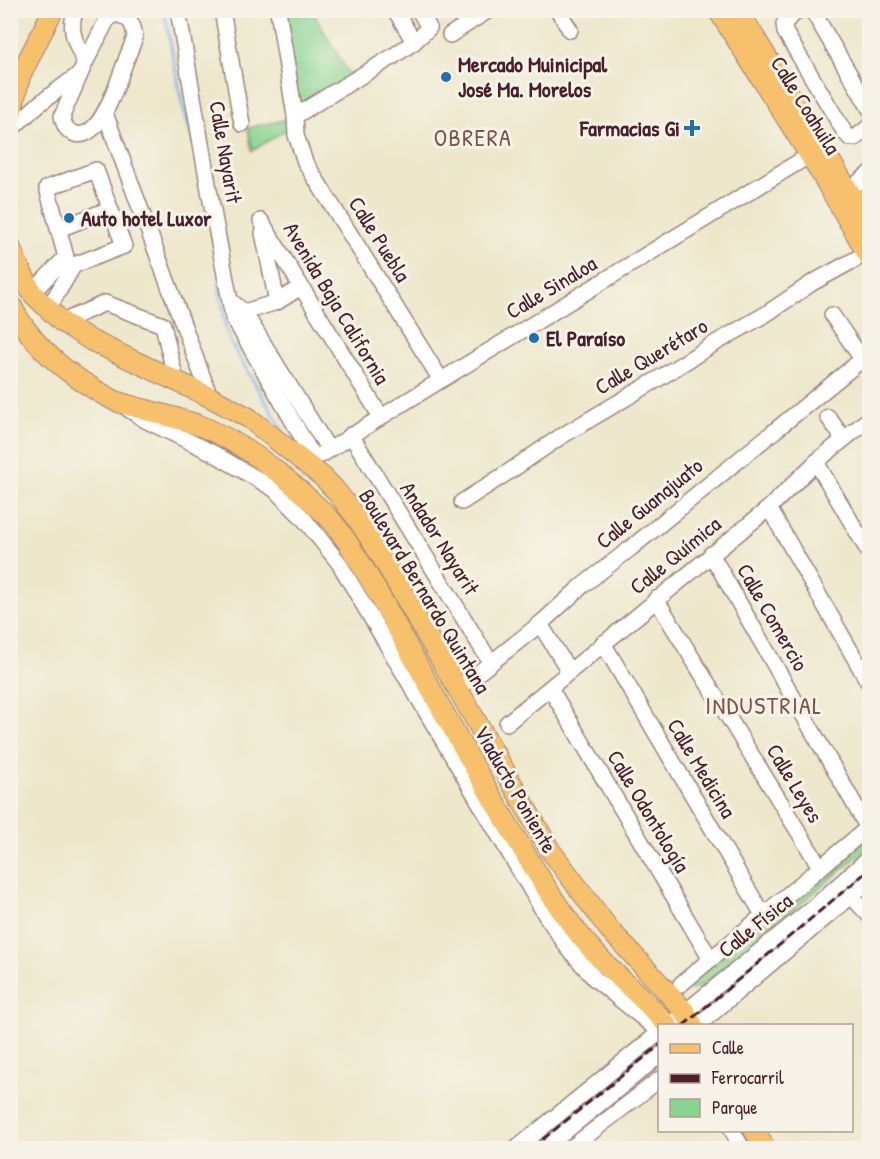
<svg xmlns="http://www.w3.org/2000/svg" width="880" height="1159" viewBox="0 0 880 1159" font-family="'Patrick Hand',sans-serif">
  <style>
    .green { fill: #89d491; stroke: #6a7a5e; stroke-width: 1.5 }
    .lines { fill: none; stroke-linecap: round; stroke-linejoin: round }
    .stream { stroke: #7bafe8; stroke-width: 3 }
    .minor-casing { stroke: #9c837b; stroke-width: 18 }
    .major-casing { stroke: #9c837b; stroke-width: 22 }
    .minor { stroke: #fff; stroke-width: 15 }
    .major { stroke: #f7c06c; stroke-width: 20 }
    .rail { stroke: #4a1f2b; stroke-width: 3; stroke-dasharray: 9 4.5; stroke-linecap: butt }
    .poi-dot { fill: #1f6fb2; stroke: #f7f3e8; stroke-width: 2 }
    .labels { text-anchor: middle; dominant-baseline: central; stroke-width: 6; stroke-linejoin: round; paint-order: stroke }
    .poi-label { font-size: 22px; font-weight: bold; fill: #4a1f2b; stroke: #f7f3e8; text-anchor: start }
    .street-label { font-size: 22px; fill: #4a1f2b; stroke: #f7f3e8 }
    .neighbourhood-label { font-size: 24px; letter-spacing: 1.5px; fill: #7f534a; stroke: #f7f3e8 }
  </style>
  <rect width="100%" height="100%" fill="#f7f3e8"/>
  <filter id="ink" filterUnits="userSpaceOnUse"><feTurbulence type="fractalNoise" baseFrequency=".0167" numOctaves="2"/><feDisplacementMap in="SourceGraphic" scale="12" xChannelSelector="R" yChannelSelector="G"/><feConvolveMatrix kernelMatrix="1 2 1 2 8 2 1 2 1" color-interpolation-filters="sRGB"/></filter>
  <filter id="wash" filterUnits="userSpaceOnUse"><feTurbulence type="fractalNoise" baseFrequency=".008" numOctaves="4" result="noise"/><feDisplacementMap in="SourceGraphic" scale="24" xChannelSelector="R" yChannelSelector="G"/><feGaussianBlur stdDeviation="1.35" result="paint"/><feColorMatrix in="noise" values="0 0 0 0 0 0 0 0 0 0 0 0 0 0 0 0 0 1.4 0 .05"/><feComposite in="paint" operator="in"/></filter>
  <g filter="url(#wash)">
    <rect width="100%" height="100%" fill="#ede7cb"/>
    <g class="green">
      <path d="M282,11H312L353,81L300,114Z"/>
      <path d="M289,119L290,127L252,151L248,128Z"/>
      <path d="M869,837V847L700,987L692,990L686,987Z"/>
    </g>
    <g class="lines">
      <g class="stream">
        <path d="M164,10L181,98L195,149"/>
        <path d="M219,283L226,329L232,345L282,429"/>
      </g>
    </g>
  </g>
  <g filter="url(#ink)">
    <g class="lines">
      <g class="minor-casing">
        <g id="minor">
          <path d="M76,10C67,30 77,45 85,63L62,116C64,125 66,131 75,134C101,141 118,81 125,63C128,54 132,46 135,37C133,23 131,19 117,14L108,18L85,63"/>
          <path d="M178,10L209,190L233,317L311,453C317,459 323,454 329,450L402,404L810,155"/>
          <path d="M222,10L242,124"/>
          <path d="M278,10L295,116L296,135L305,162L441,380"/>
          <path d="M395,10L414,42"/>
          <path d="M558,10L570,30"/>
          <path d="M799,10L788,19L784,24L785,32L845,133L850,138H855L870,126"/>
          <path d="M812,10L870,109"/>
          <path d="M450,35L489,10"/>
          <path d="M105,113L210,397"/>
          <path d="M295,116L392,57L414,42L429,28L419,10"/>
          <path d="M10,130L39,104L78,75"/>
          <path d="M848,191L870,173"/>
          <path d="M261,221L381,417"/>
          <path d="M59,229L110,209"/>
          <path d="M263,233L277,302"/>
          <path d="M32,293L66,257L47,188L96,170L124,246L74,265L48,309"/>
          <path d="M231,301L244,312L329,450"/>
          <path d="M832,315L862,359"/>
          <path d="M236,316L244,312L277,302L301,287"/>
          <path d="M62,322L105,303L163,325L176,381"/>
          <path d="M128,409L145,420L213,453L274,489L304,519L339,563L545,914L568,948L595,979L660,1032"/>
          <path d="M828,417L843,438"/>
          <path d="M351,435L491,663"/>
          <path d="M816,462L870,554"/>
          <path d="M462,502L510,471L560,437L658,379L712,345L766,314L812,283L867,253"/>
          <path d="M769,508L870,685"/>
          <path d="M711,554L868,828"/>
          <path d="M656,599L820,867"/>
          <path d="M540,624L569,671"/>
          <path d="M603,643L763,915"/>
          <path d="M550,688L710,958"/>
          <path d="M458,689L540,624L582,586L631,548L870,353"/>
          <path d="M507,723L769,508L816,462L870,418"/>
          <path d="M851,896L870,916"/>
          <path d="M681,984L870,826"/>
          <path d="M668,1026L815,906L870,857"/>
          <path d="M697,1026L870,880"/>
          <path d="M732,1130L742,1148"/>
          <path d="M517,1148L660,1032"/>
          <path d="M545,1148L660,1055"/>
          <path d="M571,1148L660,1079"/>
        </g>
      </g>
      <g class="major-casing">
        <g id="major">
          <path d="M718,10L816,165L870,258"/>
          <path d="M738,10L870,226"/>
          <path d="M10,119L20,76L53,10"/>
          <path d="M10,246L16,261L32,293L62,322L92,341L210,397L249,418L324,478L336,491L357,518L382,557L550,850L609,929L670,995L685,1012L693,1026"/>
          <path d="M10,303C28,340 59,368 94,389C102,394 112,400 121,403C150,412 180,417 208,429C253,449 291,481 326,515C338,526 347,542 356,556C374,585 390,614 406,644C447,719 489,795 534,868C552,898 572,928 596,954C619,979 646,1000 668,1026"/>
          <path d="M754,1130L765,1148"/>
        </g>
      </g>
      <use href="#minor" class="minor"/>
      <use href="#major" class="major"/>
      <g class="rail">
        <path d="M683,1026L870,869"/>
        <path d="M532,1148L660,1045"/>
      </g>
    </g>
  </g>
  <g class="poi-dot">
    <circle cx="446" cy="77" r="6"/>
    <path d="M689 119h6v6h6v6h-6v6h-6v-6h-6v-6h6z"/>
    <circle cx="69" cy="218" r="6"/>
    <circle cx="534" cy="338" r="6"/>
  </g>
  <g class="labels">
    <g class="poi-label">
      <text x="458" y="64">Mercado Muinicipal<tspan x="458" dy="25">José Ma. Morelos</tspan></text>
      <text x="680" y="128" text-anchor="end">Farmacias Gi</text>
      <text x="81" y="218">Auto hotel Luxor</text>
      <text x="546" y="338">El Paraíso</text>
    </g>
    <g class="street-label">
      <text transform="translate(806 105) rotate(58)">Calle Coahuila</text>
      <text transform="translate(226 152) rotate(80)">Calle Nayarit</text>
      <text transform="translate(380 239) rotate(58)">Calle Puebla</text>
      <text transform="translate(551 287) rotate(-31)">Calle Sinaloa</text>
      <text transform="translate(337 303) rotate(59)">Avenida Baja California</text>
      <text transform="translate(651 356) rotate(-31)">Calle Querétaro</text>
      <text transform="translate(649 503) rotate(-39)">Calle Guanajuato</text>
      <text transform="translate(440 538) rotate(58)">Andador Nayarit</text>
      <text transform="translate(675 555) rotate(-39)">Calle Química</text>
      <text transform="translate(425 591) rotate(59)">Boulevard Bernardo Quintana</text>
      <text transform="translate(773 617) rotate(60)">Calle Comercio</text>
      <text transform="translate(702 768) rotate(59)">Calle Medicina</text>
      <text transform="translate(795 783) rotate(59)">Calle Leyes</text>
      <text transform="translate(516 789) rotate(60)">Viaducto Poniente</text>
      <text transform="translate(649 811) rotate(59)">Calle Odontología</text>
      <text transform="translate(755 925) rotate(-39)">Calle Física</text>
    </g>
    <g class="neighbourhood-label">
      <text x="473" y="137">OBRERA</text>
      <text x="764" y="705">INDUSTRIAL</text>
    </g>
  </g>
  <rect width="880" height="1159" fill="none" stroke="#f7f3e8" stroke-width="36"/>
  <rect x="658" y="1024" width="195" height="108" fill="#f7f3e8" stroke="#b29e9c" stroke-width="1.5"/>
  <rect x="670" y="1044" width="30" height="9" fill="#f7c06c" stroke="#b29e9c" stroke-width="1.5"/>
  <text x="712" y="1054" font-size="18" fill="#4a1f2b">Calle</text>
  <rect x="670" y="1074" width="30" height="9" fill="#4a1f2b" stroke="#b29e9c" stroke-width="1.5"/>
  <text x="712" y="1084" font-size="18" fill="#4a1f2b">Ferrocarril</text>
  <rect x="670" y="1099" width="30" height="18" fill="#89d491" stroke="#b29e9c" stroke-width="1.5"/>
  <text x="712" y="1114" font-size="18" fill="#4a1f2b">Parque</text>
</svg>
